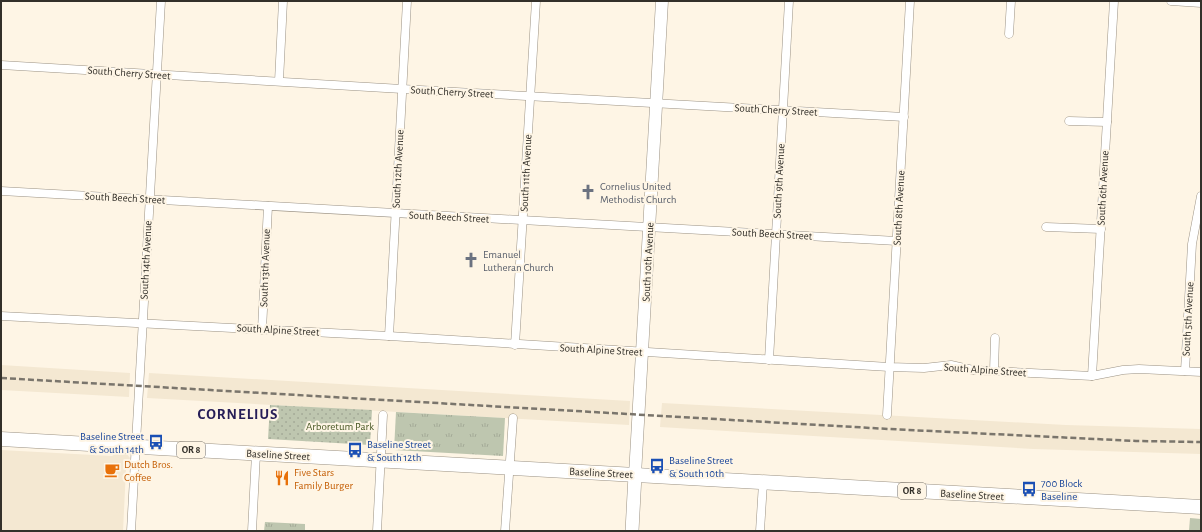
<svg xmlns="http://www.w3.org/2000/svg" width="1202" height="532" viewBox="0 0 1202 532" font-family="'Alegreya Sans',sans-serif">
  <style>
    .built { fill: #f4e8d2 }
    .grass { fill: url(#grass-tufts) }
    .park { fill: url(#park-dots) }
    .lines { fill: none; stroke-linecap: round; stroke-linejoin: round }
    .minor-casing { stroke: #9b9284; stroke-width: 9 }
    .secondary-casing { stroke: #9b9284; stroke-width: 13 }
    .primary-casing { stroke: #9b9284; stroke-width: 14 }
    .trunk-casing { stroke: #9b9284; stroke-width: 15 }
    .minor { stroke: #fff; stroke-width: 8 }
    .secondary { stroke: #fff; stroke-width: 12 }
    .primary { stroke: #fff; stroke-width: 13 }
    .trunk { stroke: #fff; stroke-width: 14 }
    .rail { stroke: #7a756c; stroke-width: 2.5; stroke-dasharray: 6 3; stroke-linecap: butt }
    .labels { text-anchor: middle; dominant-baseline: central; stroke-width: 4; stroke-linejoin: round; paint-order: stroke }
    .shield { fill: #fef5e5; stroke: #706b62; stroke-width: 1 }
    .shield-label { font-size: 10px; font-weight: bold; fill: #33302a }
    .street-label { font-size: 11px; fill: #33302a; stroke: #fef5e5 }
    .worship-label { font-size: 11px; fill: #5b616d; stroke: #fef5e5; text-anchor: start }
    .park-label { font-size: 11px; fill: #495925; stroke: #fef5e5 }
    .transit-label { font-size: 11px; fill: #164399; stroke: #fef5e5; text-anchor: start }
    .food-label { font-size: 11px; fill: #c56008; stroke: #fef5e5; text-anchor: start }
    .district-label { font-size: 15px; font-weight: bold; letter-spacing: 1px; fill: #261d57; stroke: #fef5e5 }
  </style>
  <defs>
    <pattern id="grass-tufts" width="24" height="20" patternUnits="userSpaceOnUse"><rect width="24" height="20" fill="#bec6af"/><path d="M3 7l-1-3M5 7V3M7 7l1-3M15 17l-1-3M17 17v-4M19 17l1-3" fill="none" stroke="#a4aa97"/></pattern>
    <pattern id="park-dots" width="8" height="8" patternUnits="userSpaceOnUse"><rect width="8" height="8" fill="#bec6af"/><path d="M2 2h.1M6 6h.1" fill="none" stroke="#a4aa97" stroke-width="1.8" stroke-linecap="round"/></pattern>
  </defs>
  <rect width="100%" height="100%" fill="#fef5e5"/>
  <g class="built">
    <path d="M1,365L130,373L129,397L1,390Z"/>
    <path d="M149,373L630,401L629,425L147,398Z"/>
    <path d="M662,403L1066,425L1201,429V454L1033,449L660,427Z"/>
    <path d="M1,450L112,456L117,453H126L130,458L126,469L123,531H1Z"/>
  </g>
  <g class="grass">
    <path d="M396,412L505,418L503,456L394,450Z"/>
    <path d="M1190,518L1201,519V531H1189Z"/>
    <path d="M265,522L305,524V531H264Z"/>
  </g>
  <path class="park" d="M270,405L372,410L370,445L268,439Z"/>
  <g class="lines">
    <g class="minor-casing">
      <g id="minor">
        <path d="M1171,1L1201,3"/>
        <path d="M1009,34L1011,1"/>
        <path d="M1,65L402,89L904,117"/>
        <path d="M279,81L283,1"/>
        <path d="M1069,121L1107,122"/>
        <path d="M1,191L897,241"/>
        <path d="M1046,227L1101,229"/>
        <path d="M1,316L389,336L889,367L924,368L951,365L973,370L1092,376L1123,370L1139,369L1201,372"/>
        <path d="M262,330L268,206"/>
        <path d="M389,336L407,1"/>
        <path d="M515,345L536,1"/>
        <path d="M769,360L789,1"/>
        <path d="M994,371L995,338"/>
        <path d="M1185,371L1192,244L1201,196"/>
        <path d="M1092,376L1114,1"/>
        <path d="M887,415L910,1"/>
        <path d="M131,531L161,1"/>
        <path d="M252,531L256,454"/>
        <path d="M377,531L383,415"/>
        <path d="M505,531L513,418"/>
        <path d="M760,531L763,483"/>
      </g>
    </g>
    <g class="secondary-casing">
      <path id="secondary" d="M635,475L662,1"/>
    </g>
    <g class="primary-casing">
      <path id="primary" d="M632,531L635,475"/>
    </g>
    <g class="trunk-casing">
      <path id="trunk" d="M1,439L1201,507"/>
    </g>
    <use href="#minor" class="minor"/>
    <use href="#secondary" class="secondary"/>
    <use href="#primary" class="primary"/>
    <use href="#trunk" class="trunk"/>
    <path class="rail" d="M1,378L889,429L1136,441L1201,442"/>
  </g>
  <defs>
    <g id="church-bare" transform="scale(1.2)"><path d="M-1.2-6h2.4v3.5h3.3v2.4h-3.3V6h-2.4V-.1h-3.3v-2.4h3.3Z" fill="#6b7280" stroke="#fef5e5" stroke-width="2.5" paint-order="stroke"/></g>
    <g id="bus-bare" transform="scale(1.2)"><path d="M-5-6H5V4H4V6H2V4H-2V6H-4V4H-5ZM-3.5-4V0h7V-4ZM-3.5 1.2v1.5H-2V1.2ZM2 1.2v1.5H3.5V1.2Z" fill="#1a4fb4" stroke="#fef5e5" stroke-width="2.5" paint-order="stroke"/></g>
    <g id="cafe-bare" transform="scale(1.2)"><path d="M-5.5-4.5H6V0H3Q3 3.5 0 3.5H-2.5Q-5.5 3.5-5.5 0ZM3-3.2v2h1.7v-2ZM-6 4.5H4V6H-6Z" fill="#e8710a" stroke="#fef5e5" stroke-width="2.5" paint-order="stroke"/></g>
    <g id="restaurant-bare" transform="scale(1.2)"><path d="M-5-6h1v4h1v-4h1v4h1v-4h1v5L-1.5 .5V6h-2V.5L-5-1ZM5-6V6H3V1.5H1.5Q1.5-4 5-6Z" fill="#e8710a" stroke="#fef5e5" stroke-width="2.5" paint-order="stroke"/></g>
  </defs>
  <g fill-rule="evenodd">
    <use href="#church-bare" x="588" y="192"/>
    <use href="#church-bare" x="471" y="260"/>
    <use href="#bus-bare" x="156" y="442"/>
    <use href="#bus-bare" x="355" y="450"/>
    <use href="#bus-bare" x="657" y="466"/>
    <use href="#cafe-bare" x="112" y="470"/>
    <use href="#restaurant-bare" x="282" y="478"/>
    <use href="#bus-bare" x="1029" y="489"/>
  </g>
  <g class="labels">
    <g class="shield">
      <rect x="177" y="442" width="28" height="16" rx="3"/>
      <rect x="898" y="483" width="28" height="16" rx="3"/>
    </g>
    <g class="shield-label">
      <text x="191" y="450">OR 8</text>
      <text x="912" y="491">OR 8</text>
    </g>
    <g class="street-label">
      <text transform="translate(129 73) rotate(4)">South Cherry Street</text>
      <text transform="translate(452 92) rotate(3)">South Cherry Street</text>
      <text transform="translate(776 110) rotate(3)">South Cherry Street</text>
      <text transform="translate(398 169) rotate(-87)">South 12th Avenue</text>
      <text transform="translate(526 173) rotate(-87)">South 11th Avenue</text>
      <text transform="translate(779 181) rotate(-87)">South 9th Avenue</text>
      <text transform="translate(1103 188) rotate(-87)">South 6th Avenue</text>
      <text transform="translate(125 198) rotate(3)">South Beech Street</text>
      <text transform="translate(899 208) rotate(-87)">South 8th Avenue</text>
      <text transform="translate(449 217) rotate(3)">South Beech Street</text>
      <text transform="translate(772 234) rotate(3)">South Beech Street</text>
      <text transform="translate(146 260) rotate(-87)">South 14th Avenue</text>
      <text transform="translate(648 262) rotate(-87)">South 10th Avenue</text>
      <text transform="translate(265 268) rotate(-88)">South 13th Avenue</text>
      <text transform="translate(1188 319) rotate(-87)">South 5th Avenue</text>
      <text transform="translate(278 330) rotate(3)">South Alpine Street</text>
      <text transform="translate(601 350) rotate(3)">South Alpine Street</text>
      <text transform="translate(985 370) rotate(4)">South Alpine Street</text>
      <text transform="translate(278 455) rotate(3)">Baseline Street</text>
      <text transform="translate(601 473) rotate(3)">Baseline Street</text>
      <text transform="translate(972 495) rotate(3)">Baseline Street</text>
    </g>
    <g class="worship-label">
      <text x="600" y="186">Cornelius United<tspan x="600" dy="13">Methodist Church</tspan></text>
      <text x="483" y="254">Emanuel<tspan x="483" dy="13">Lutheran Church</tspan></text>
    </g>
    <g class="park-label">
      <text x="340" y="426">Arboretum Park</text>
    </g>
    <g class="transit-label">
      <text x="144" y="436" text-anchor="end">Baseline Street<tspan x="144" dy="13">&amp; South 14th</tspan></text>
      <text x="367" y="444">Baseline Street<tspan x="367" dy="13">&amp; South 12th</tspan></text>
      <text x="669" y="460">Baseline Street<tspan x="669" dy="13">&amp; South 10th</tspan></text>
      <text x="1041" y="483">700 Block<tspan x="1041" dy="13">Baseline</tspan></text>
    </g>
    <g class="food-label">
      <text x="124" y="464">Dutch Bros.<tspan x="124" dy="13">Coffee</tspan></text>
      <text x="294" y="472">Five Stars<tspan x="294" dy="13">Family Burger</tspan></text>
    </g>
    <g class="district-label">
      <text x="238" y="414">CORNELIUS</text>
    </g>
  </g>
  <rect width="1202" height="532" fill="none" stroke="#33302a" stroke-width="4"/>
</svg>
